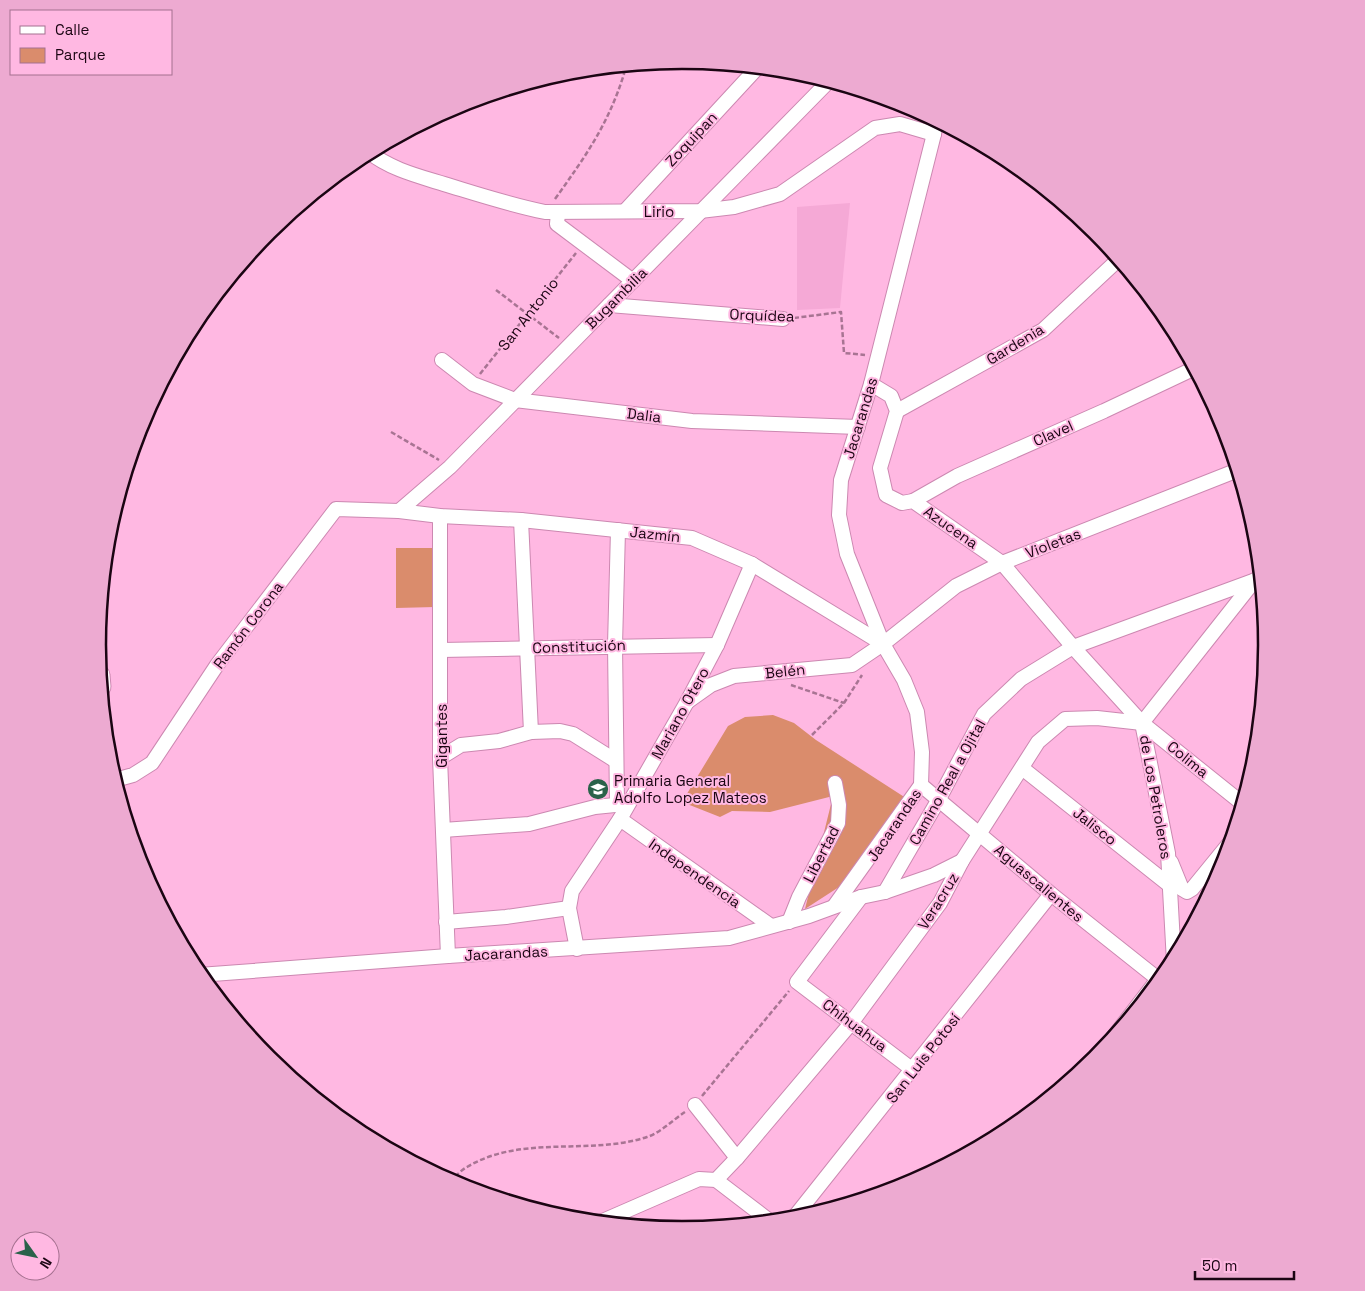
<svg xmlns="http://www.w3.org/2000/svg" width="1365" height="1291" viewBox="0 0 1365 1291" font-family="'Space Grotesk',sans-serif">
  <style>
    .built { fill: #f5a9d6 }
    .green { fill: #da8c6c }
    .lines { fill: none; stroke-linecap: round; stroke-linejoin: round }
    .street-casing { stroke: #cc88b1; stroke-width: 16 }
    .secondary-casing { stroke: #cc88b1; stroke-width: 21 }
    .path { stroke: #a87493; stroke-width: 2.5; stroke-dasharray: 5 2.5; stroke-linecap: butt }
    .street { stroke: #fff; stroke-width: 14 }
    .secondary { stroke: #fff; stroke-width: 19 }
    .labels { text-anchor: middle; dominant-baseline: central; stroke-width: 4; stroke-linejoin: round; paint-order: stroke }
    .street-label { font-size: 15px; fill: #1b0513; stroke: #ffb8e2 }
    .poi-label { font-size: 15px; fill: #1b0513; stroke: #ffb8e2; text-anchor: start }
    .rim { fill: none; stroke: #1b0513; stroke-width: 2.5 }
  </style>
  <rect width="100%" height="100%" fill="#ffb8e2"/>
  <path class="built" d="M850,203L840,308L797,310V207Z"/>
  <g class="green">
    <path d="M396,548H435V607L396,608Z"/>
    <path d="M773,715L794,723L816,740L909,800L839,887L805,909L833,796L770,812L732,811L720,817L682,802L728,726L745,717Z"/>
  </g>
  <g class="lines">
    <g class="street-casing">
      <g id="street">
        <path d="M369,152C390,169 418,176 444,184C477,194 510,205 545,212L700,211L734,207L780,194L875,128L900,124L934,134"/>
        <path d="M625,211L758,67"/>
        <path d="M558,213L557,224L633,281"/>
        <path d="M609,305L783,319"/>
        <path d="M442,360L473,384L515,400L692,421L858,427"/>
        <path d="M871,384L891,396L897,411L880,468L886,495L902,503L913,501L1002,563L1073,647L1142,723L1243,804"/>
        <path d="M897,411L1043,330L1119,259"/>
        <path d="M913,501L957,476L1104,411L1195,368"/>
        <path d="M399,511L450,467L829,81"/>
        <path d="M440,516V758L448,956"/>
        <path d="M521,520L531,732"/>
        <path d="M441,650L717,645"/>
        <path d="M687,702L711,685L734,676L852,665L883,644L956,586L1002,563L1238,470"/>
        <path d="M1142,723L1168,853L1174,962"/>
        <path d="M1142,723L1255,580"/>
        <path d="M440,758L461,745L499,741L531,732L560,731L573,734L616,761"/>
        <path d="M1022,768L1168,884"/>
        <path d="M115,780L133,775L152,763L217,665L336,509L399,511L440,516L521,520L692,538L752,564L883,644"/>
        <path d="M921,785L1051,894L1158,979L1095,1061"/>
        <path d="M617,804L615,645L618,530"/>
        <path d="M620,819L771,926"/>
        <path d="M443,830L529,824L595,807L625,804"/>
        <path d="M1171,862L1182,889L1187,892L1192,889L1232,840"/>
        <path d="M885,892L939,799L984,714L1021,679L1073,647L1261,578"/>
        <path d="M861,897L797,982L913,1070"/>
        <path d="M835,905L921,785L922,752L917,712L904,680L883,644L847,554L839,515L841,480L871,384L934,134L936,120"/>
        <path d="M446,922L506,917L569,908"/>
        <path d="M789,922L799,897L838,823L839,805L835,783"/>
        <path d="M577,949L569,908L572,891L620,819L687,702L717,645L752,564"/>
        <path d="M199,975L448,956L729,938L809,916L861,897L885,892L934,875L962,861"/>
        <path d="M695,1105L737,1158"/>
        <path d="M716,1180L737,1158L852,1022L940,903L962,861L1038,742L1065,719L1097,718L1142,723"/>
        <path d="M792,1220L1051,894"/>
        <path d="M598,1223L699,1179L716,1180L771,1222"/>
      </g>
    </g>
    <g class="secondary-casing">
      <path id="secondary" d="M100,675L101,687"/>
    </g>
    <g class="path">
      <path d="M495,93L503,94L533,82"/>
      <path d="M555,199C585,157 608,125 624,74L623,66"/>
      <path d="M496,290L559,338"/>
      <path d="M794,318L841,312L844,353L865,355"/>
      <path d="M480,374L576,253"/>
      <path d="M391,432L439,460"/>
      <path d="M791,685L844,703"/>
      <path d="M812,735L844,703L862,675"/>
      <path d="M702,1096L789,991"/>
      <path d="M450,1182C455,1177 461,1170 467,1167C522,1134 589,1156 647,1137C660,1133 674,1119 685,1112"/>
    </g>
    <use href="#street" class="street"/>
    <use href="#secondary" class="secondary"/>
  </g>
  <defs>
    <g id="school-disc" transform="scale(1.125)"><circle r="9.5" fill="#2a624a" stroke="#ffb8e2"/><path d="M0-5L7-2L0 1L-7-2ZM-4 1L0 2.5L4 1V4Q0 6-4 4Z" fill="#fff"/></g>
  </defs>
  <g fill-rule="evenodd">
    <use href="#school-disc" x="598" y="789"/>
  </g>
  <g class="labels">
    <g class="street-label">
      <text transform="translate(691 139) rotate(-47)">Zoquipan</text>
      <text x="659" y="211">Lirio</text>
      <text transform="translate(616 298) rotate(-45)">Bugambilia</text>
      <text transform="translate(528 314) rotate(-52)">San Antonio</text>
      <text transform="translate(762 315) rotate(2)">Orquídea</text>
      <text transform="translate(1015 344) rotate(-31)">Gardenia</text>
      <text transform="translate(644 415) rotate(7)">Dalia</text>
      <text transform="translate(860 418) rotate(-73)">Jacarandas</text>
      <text transform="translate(1053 433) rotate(-24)">Clavel</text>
      <text transform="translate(951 527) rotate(35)">Azucena</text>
      <text transform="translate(655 534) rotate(6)">Jazmín</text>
      <text transform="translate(1053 543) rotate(-21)">Violetas</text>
      <text transform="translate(248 625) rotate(-53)">Ramón Corona</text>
      <text transform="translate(579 646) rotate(-2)">Constitución</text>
      <text transform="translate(785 671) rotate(-6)">Belén</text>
      <text transform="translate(680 713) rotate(-61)">Mariano Otero</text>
      <text transform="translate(441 736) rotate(-90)">Gigantes</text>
      <text transform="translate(1188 759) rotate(39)">Colima</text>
      <text transform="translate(947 782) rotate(-61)">Camino Real a Ojital</text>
      <text transform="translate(1156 797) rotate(80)">de Los Petroleros</text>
      <text transform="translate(894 825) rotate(-56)">Jacarandas</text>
      <text transform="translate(1095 826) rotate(38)">Jalisco</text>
      <text transform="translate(821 854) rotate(-63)">Libertad</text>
      <text transform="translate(695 873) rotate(35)">Independencia</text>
      <text transform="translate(1039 883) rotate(40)">Aguascalientes</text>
      <text transform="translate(938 901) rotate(-58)">Veracruz</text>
      <text transform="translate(506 953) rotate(-3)">Jacarandas</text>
      <text transform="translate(855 1025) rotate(37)">Chihuahua</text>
      <text transform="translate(923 1058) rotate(-52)">San Luis Potosí</text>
    </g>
    <g class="poi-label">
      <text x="614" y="780">Primaria General<tspan x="614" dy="17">Adolfo Lopez Mateos</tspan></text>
    </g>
  </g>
  <path d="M0 0H1365V1291H0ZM106 645a576 576 0 1 1 1152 0a576 576 0 1 1-1152 0Z" fill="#edaad1" fill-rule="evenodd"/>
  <path class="rim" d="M106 645a576 576 0 1 1 1152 0a576 576 0 1 1-1152 0Z"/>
  <rect x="10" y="10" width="162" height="65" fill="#ffb8e2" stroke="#a4708f"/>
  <rect x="20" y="26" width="25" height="8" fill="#ffffff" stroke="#a4708f"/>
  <text x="55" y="35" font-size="15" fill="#1b0513">Calle</text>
  <rect x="20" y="48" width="25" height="15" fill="#da8c6c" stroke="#a4708f"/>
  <text x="55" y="60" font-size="15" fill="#1b0513">Parque</text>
  <g transform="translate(35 1256) rotate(123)"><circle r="24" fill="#ffb8e2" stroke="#a4708f"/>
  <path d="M0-4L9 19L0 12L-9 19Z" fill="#2a624a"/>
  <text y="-8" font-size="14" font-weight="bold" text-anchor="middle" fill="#1b0513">N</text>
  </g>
  <path d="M1195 1271v8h99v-8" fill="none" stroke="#1b0513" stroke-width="2.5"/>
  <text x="1202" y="1271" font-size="15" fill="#1b0513" stroke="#ffb8e2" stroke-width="4" paint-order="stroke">50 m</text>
</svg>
